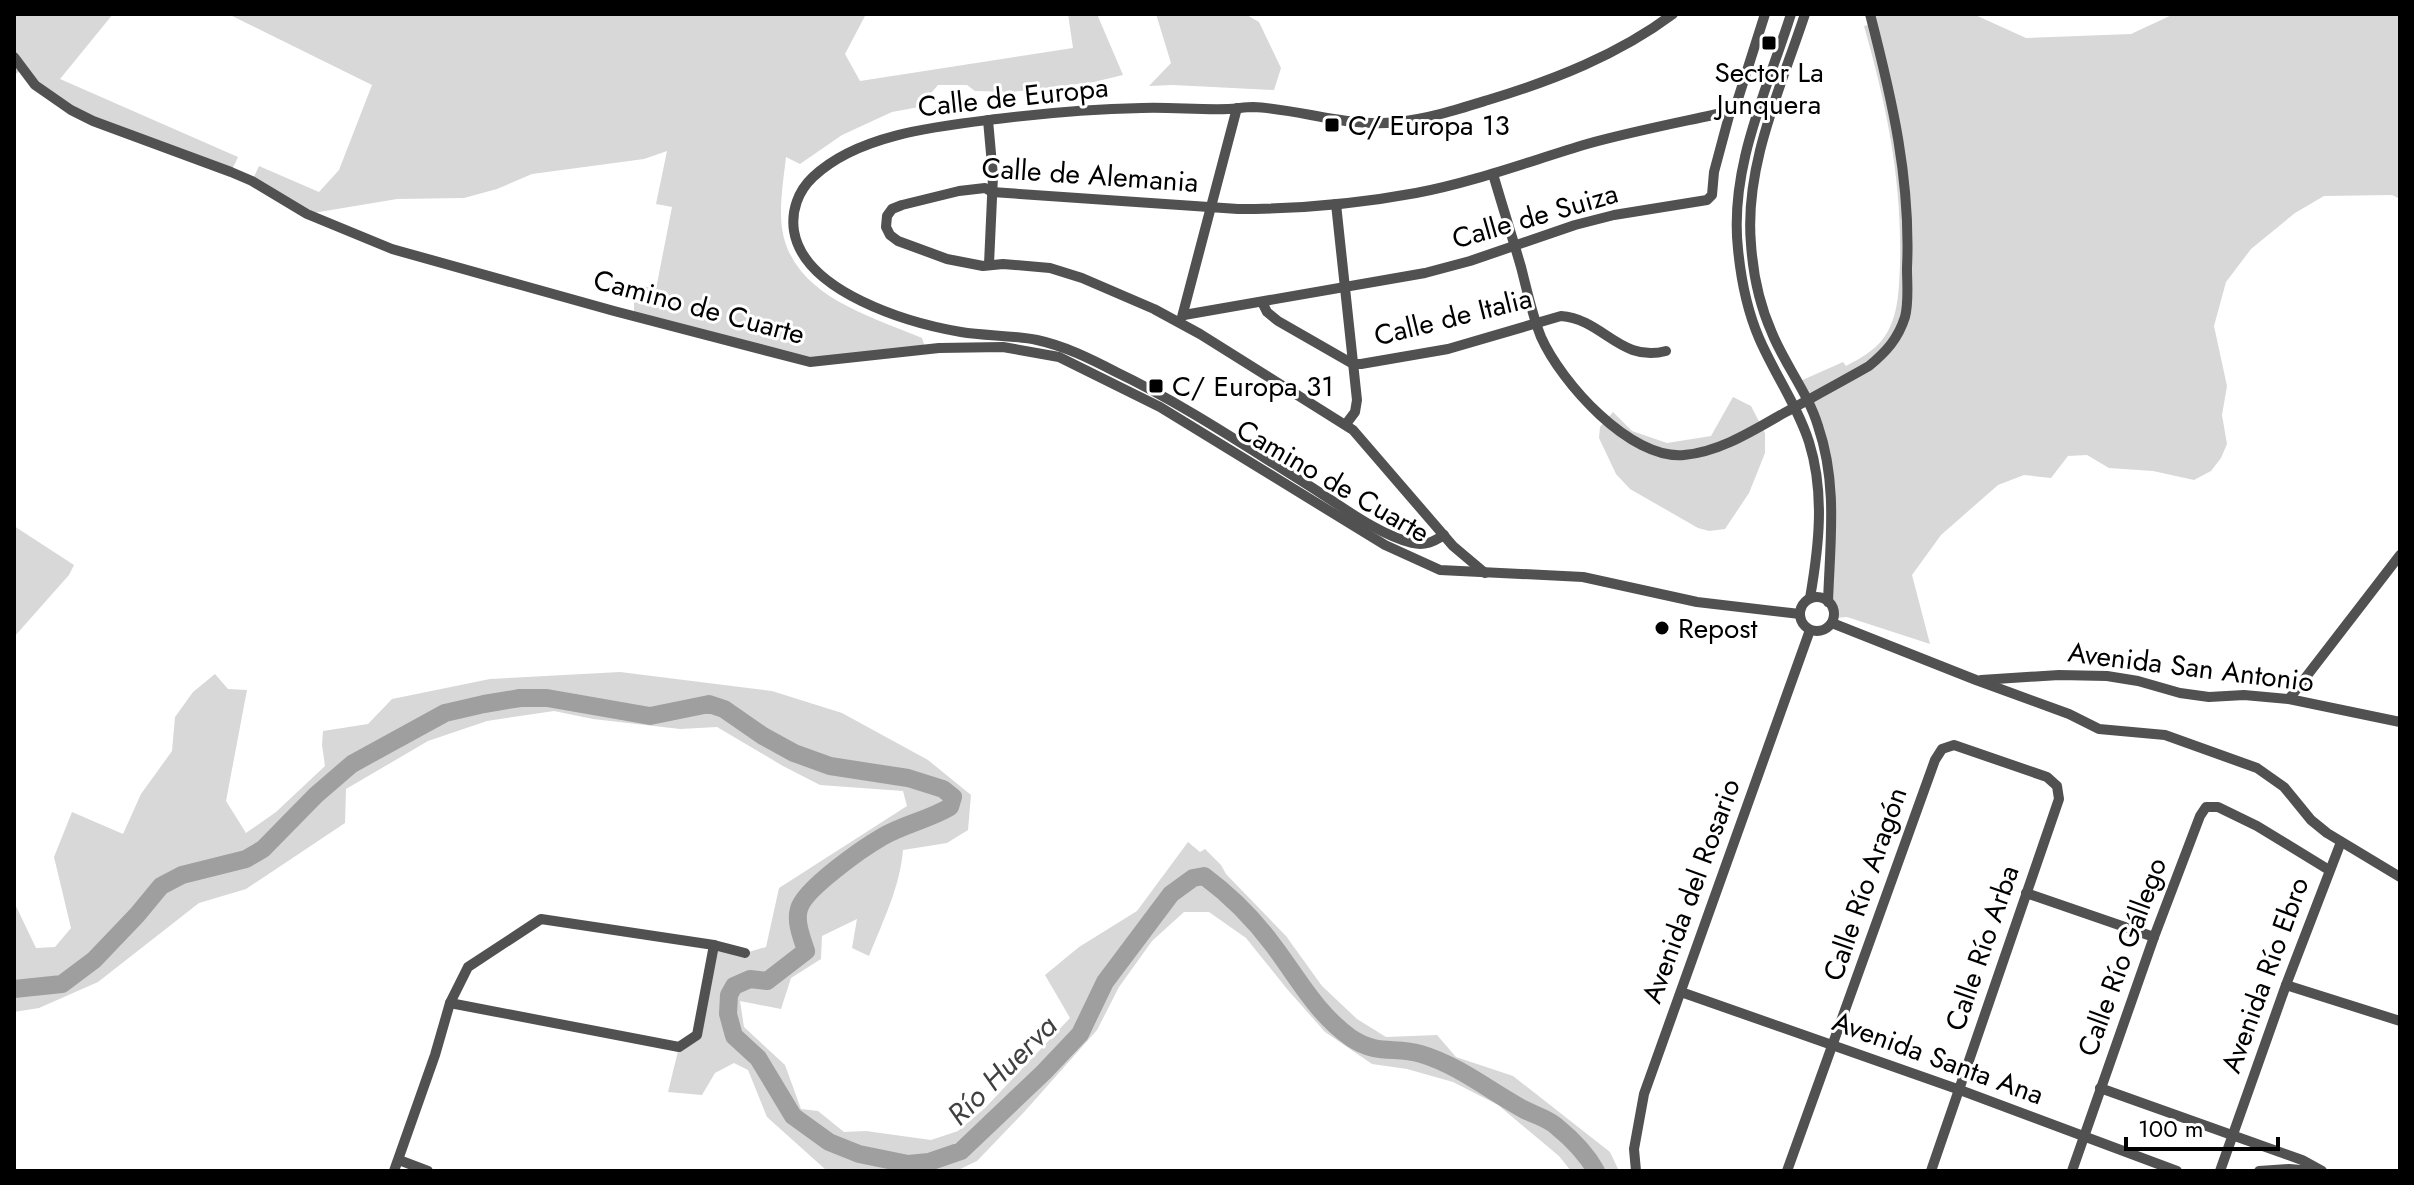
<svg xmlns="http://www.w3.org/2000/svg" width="2414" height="1185" viewBox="0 0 2414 1185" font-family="Jost,sans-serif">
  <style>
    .green { fill: #d8d8d8 }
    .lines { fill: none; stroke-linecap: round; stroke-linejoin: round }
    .river { stroke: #9f9f9f; stroke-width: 18 }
    .street { stroke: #515151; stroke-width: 10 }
    .poi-dot { fill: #000; stroke: #fff; stroke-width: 3 }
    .labels { text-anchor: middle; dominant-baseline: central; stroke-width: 6; stroke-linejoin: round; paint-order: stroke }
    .poi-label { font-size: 28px; fill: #000; stroke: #fff; text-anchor: start }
    .street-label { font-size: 28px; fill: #000; stroke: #fff }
    .water-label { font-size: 30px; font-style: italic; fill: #404040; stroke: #fff }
  </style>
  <rect width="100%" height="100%" fill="#fff"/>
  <g class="green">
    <path d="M14,14H113L60,79L238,157L231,172L71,110L23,69L14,75Z"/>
    <path d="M228,14H866L845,54L860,81L1073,48L1068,14H1097L1123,75L1094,82L1012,92L975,91L967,85H938L919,107L892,112L842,135L800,164L786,157C784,175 781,194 781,212C780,291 862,313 922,338L926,350L810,362L634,316V284L656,289L672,207L656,204L667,151L644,159L532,174L497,189L464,198L397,199L307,214L252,181L259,166L319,192L339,170L372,85Z"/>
    <path d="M1156,14H1245L1259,22L1281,68L1274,90L1173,85L1149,86L1171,63Z"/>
    <path d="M1870,14H1973L2026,38L2131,34L2174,14H2400V199L2392,195L2324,196L2295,213L2251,249L2226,282L2214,326L2227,386L2222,415L2227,444L2221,458L2211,471L2194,480L2153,471L2109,468L2087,455L2068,456L2051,478L2024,475L1998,485L1941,535L1912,575L1930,644L1847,617L1834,618L1832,606L1828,602L1827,460L1798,382L1843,362L1846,366C1863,357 1879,348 1888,331C1899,311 1899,286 1900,264C1902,180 1887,107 1864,26L1873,24Z"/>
    <path d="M1733,397L1751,406L1765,433V453L1749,493L1725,529L1709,531L1698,528L1630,489L1616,474L1599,438L1600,427L1613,412L1632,431L1667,443L1711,436Z"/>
    <path d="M14,526L74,565L69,575L14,637Z"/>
    <path d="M620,672L772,691L842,713L928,760L971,795L968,830L947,843L903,850C900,887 883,921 869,956L852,948L857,919L822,936L821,959L791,978L781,1009L740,1001L744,1027L785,1065L801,1109L818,1111L844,1132L866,1131L931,1140L958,1131L985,1108L1070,1018L1045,975L1079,947L1137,911L1188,842L1200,852L1205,849L1221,865L1226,874L1286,936L1322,986L1357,1019L1386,1037L1437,1035L1456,1057L1513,1076L1610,1152L1619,1171H1571L1559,1156L1498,1105L1453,1082L1407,1069L1372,1064L1325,1032L1287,989L1246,938L1209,912H1184L1152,941L1119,987L1097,1030L1025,1111L977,1161L956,1171L826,1170L767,1117L748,1070L734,1063L715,1073L702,1095L668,1092L679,1047L697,1035L714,945L745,953L766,947L779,888L907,806L903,791L820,785L783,766L717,727L680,729L593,719L554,711L487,721L428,741L346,789L345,823L246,889L199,903L98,982L39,1008L14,1012V902L36,948L55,947L71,928L54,857L72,812L123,834L141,794L172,751L175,717L193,692L215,674L228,689L247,690L226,801L246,833L276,812L325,766L322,745L323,731L368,724L392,699L490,679Z"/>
  </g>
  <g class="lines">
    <path class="river" d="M14,989L62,984L94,960L137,915L161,886L182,875L246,859L263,849L316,795L352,764L445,713L484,704L520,698H547L650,716L709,704L724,709L763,736L794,753L830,766L908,778L943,789L953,797L950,807C928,820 904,824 882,837C863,848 804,889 799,909C795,922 802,938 806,951L767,981L750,979L734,986L729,995L728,1014L734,1036L758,1058L793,1116L829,1142L859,1154L908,1164L929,1162L961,1151L1044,1072L1080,1034L1105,982L1171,894L1193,878L1204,876C1231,896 1253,918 1273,945C1298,978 1316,1013 1351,1038C1378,1056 1395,1046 1421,1054C1458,1065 1490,1091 1523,1109C1534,1115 1547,1118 1556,1126C1572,1139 1586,1153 1596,1171"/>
    <g class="street">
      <path d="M1791,14C1767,90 1729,168 1738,249C1741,280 1747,310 1759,338C1774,373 1797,405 1809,442C1825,493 1819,546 1810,598"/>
      <path d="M1805,14C1781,87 1744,166 1751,244C1753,274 1760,306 1772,333C1785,365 1808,393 1818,426C1838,484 1830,542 1828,602"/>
      <path d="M14,57L35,85L71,110L93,121L231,172L252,181L307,214L392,249L614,311L810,362L939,348L1003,347L1059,357L1160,407L1385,545L1440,570L1583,577L1697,602L1800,614"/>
      <path d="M988,120L993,176L989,264"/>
      <path d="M1493,174C1502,205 1512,236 1521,267C1527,290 1532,315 1541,337C1561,382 1630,460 1684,455C1720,452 1754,430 1784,413C1813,397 1841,382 1869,366C1886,352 1898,339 1905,317C1909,302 1907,284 1907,268C1911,180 1892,99 1870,14"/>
      <path d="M1336,204L1357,400L1355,412L1346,424"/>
      <path d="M1262,302L1267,312L1278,321L1353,364H1361L1448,349L1561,316C1603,319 1620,363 1666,351"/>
      <path d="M1184,315L1425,273L1470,261L1575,225L1614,215L1707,200L1712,195L1714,172L1729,116L1737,102L1765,14"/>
      <path d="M1182,317L1237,108"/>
      <path d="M1444,535C1433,542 1425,546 1412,543C1375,533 1340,505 1308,485C1245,446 1183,404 1116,372C1091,359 1065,346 1037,340C1012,335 986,336 961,332C908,323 804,292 794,231C791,211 798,191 813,177C858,134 939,126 997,119C1045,113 1094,109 1142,108C1171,107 1199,110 1228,109C1236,109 1244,107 1253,107C1301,109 1348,128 1397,122C1428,119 1459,109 1488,100C1554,80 1618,55 1673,14"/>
      <path d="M1485,573L1453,546L1353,430L1200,334L1154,309L1082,278L1050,268L1003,264L983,266L947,259L898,241L890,235L886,227L887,216L892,209L902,205L959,191L985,188L992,192L1238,209C1297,209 1357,204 1416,193C1474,182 1530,161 1587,144C1634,131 1682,122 1731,111"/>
      <circle cx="1817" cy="614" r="17"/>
      <path d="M1832,623L1976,680L2069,714L2099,729L2165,735L2257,768L2284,787L2311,820L2327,833L2400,877"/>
      <path d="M1981,680L2059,675L2107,676L2138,681L2180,693L2209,697L2244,695L2289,699L2400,722"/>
      <path d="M2289,699L2400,555"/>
      <path d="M2026,893L2154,937"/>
      <path d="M2286,985L2400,1021"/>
      <path d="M1681,992L1960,1090L2177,1171"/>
      <path d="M450,1003L679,1047L697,1035L714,945"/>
      <path d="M2100,1088L2302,1160L2322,1171"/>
      <path d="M399,1160L428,1171"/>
      <path d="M394,1171L435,1055L450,1003L468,967L541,919L714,945L745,953"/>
      <path d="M1636,1171L1634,1149L1644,1094L1810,630"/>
      <path d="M1787,1171L1935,760L1942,749L1954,745L2047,777L2057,786L2059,799L1931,1171"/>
      <path d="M2072,1171L2154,937L2200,816L2206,807H2218L2257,826L2329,870"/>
      <path d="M2220,1171L2286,985L2341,842"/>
      <path d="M2259,1171L2289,1169L2313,1171"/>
    </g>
  </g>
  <g class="poi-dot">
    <rect x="1761" y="35" width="16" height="16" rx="4"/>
    <rect x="1324" y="117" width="16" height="16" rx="4"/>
    <rect x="1148" y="378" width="16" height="16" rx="4"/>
    <circle cx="1662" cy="628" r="8"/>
  </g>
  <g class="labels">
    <g class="poi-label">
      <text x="1769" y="72" text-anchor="middle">Sector La<tspan x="1769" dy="32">Junquera</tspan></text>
      <text x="1348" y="125">C/ Europa 13</text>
      <text x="1172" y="386">C/ Europa 31</text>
      <text x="1678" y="628">Repost</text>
    </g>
    <g class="street-label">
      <text transform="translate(1013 97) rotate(-6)">Calle de Europa</text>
      <text transform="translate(1090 175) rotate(4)">Calle de Alemania</text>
      <text transform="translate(1535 216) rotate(-16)">Calle de Suiza</text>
      <text transform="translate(699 307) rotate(15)">Camino de Cuarte</text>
      <text transform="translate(1453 317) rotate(-14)">Calle de Italia</text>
      <text transform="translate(1333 481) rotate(30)">Camino de Cuarte</text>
      <text transform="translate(2191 667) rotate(7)">Avenida San Antonio</text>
      <text transform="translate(1865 884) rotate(-71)">Calle Río Aragón</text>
      <text transform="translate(1691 891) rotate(-70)">Avenida del Rosario</text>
      <text transform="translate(1982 948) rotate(-71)">Calle Río Arba</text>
      <text transform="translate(2122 957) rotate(-70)">Calle Río Gállego</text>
      <text transform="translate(2265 975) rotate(-70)">Avenida Río Ebro</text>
      <text transform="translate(1938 1058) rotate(20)">Avenida Santa Ana</text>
    </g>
    <g class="water-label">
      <text transform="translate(1002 1070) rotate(-45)">Río Huerva</text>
    </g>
  </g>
  <rect width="2414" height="1185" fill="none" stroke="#000000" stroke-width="32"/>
  <path d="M2126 1137v12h152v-12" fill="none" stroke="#000000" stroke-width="4"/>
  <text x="2138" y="1137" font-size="24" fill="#000000" stroke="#ffffff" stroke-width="6" paint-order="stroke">100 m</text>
</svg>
